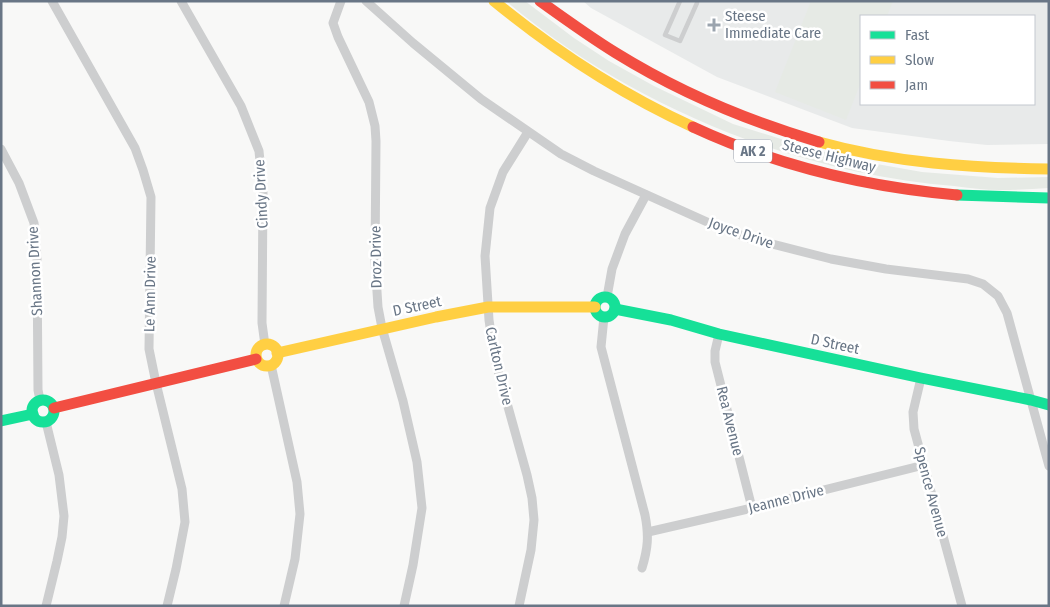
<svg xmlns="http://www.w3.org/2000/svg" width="1050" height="607" viewBox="0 0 1050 607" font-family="'Fira Sans Condensed',sans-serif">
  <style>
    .built { fill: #e8eaea; fill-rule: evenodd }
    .green { fill: #e6eae5 }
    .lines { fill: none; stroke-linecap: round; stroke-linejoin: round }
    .lane { stroke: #cdcecf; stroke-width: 4.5 }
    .street { stroke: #cdcecf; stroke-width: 9 }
    .fast { stroke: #16e098; stroke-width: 11 }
    .slow { stroke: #ffcf43; stroke-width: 11 }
    .jam { stroke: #f24e42; stroke-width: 11 }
    .poi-dot { fill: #9ba4ae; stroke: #fff; stroke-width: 2 }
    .labels { text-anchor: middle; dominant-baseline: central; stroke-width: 5; stroke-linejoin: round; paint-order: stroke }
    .shield { fill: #fff; stroke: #969faa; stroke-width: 1 }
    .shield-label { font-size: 14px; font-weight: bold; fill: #697686 }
    .poi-label { font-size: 15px; fill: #697686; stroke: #fff; text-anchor: start }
    .street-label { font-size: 15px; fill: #697686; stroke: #fff }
  </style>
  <rect width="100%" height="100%" fill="#f8f8f7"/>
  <path class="built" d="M583,1H1049V144L987,145L949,141L852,128L717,77L591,8ZM861,16H1034V104H861Z"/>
  <g class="green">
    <path d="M506,1H525L574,38L609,61L654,86L733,124L813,149L871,163L922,172L998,178L1049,177V188C1032,189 1016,190 1000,190C985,190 969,188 954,186C794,173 629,105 506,1Z"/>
    <path d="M811,1H893L887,16H861V82L846,120L775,92Z"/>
  </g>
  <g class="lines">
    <path class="lane" d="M680,1L665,35L680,41L697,3"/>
    <g class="street">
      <path d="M52,1L135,148L143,170L151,197L149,349L156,383L182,489L185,522L176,569L167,606"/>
      <path d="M181,1L241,106L259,151L263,191L262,323L265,345"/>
      <path d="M341,1L333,23L338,37L369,102L375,126L376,141L375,261L378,307L382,328L403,401L417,462L422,508L413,565L404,606"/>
      <path d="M366,1L413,43L481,99L561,154L594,171L716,226L749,238L831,259L886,269L968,279L983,284L998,296L1007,313L1049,466"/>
      <path d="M1,149L19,183L34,223L37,257L38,390L40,400"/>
      <path d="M607,297L612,269L625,234L646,195"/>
      <path d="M604,317L601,347L645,515C649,536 648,548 642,568"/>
      <path d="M719,334L715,351V362L752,508"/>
      <path d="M271,365L297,482L300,514L295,559L284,606"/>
      <path d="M921,378L913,412L914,429L962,606"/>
      <path d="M46,422L59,475L64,516L62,537L57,561L46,606"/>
      <path d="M648,532L752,508L924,465"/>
      <path d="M519,606L531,550L534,520L532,498L527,475L495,360L489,320L485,256L490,208L503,172L528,132"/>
    </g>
    <g class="fast">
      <path d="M957,195L1049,198"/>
      <circle cx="605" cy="307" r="10"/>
      <path d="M615,309L671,320L719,334L921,378L1031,400L1049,405"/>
      <circle cx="43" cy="411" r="11"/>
      <path d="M1,421L33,414"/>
    </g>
    <g class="slow">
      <path d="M494,1C555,51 621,94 693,127"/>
      <path d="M819,142C894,163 972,168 1049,169"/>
      <circle cx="267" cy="355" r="11"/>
      <path d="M277,353L436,317L488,307H595"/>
    </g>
    <g class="jam">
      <path d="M540,1C565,19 590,37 616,53C679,92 748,121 819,142"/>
      <path d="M693,127C775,165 866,187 957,195"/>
      <path d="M54,408L256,359"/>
    </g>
  </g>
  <path class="poi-dot" d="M711.5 17.5h5v5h5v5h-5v5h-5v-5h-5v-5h5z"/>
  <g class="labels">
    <rect class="shield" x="734" y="139.5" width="38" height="23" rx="4"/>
    <g class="shield-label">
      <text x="753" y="151">AK 2</text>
    </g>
    <g class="poi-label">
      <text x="725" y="16">Steese<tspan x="725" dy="17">Immediate Care</tspan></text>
    </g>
    <g class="street-label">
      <text transform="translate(829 156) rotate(14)">Steese Highway</text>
      <text transform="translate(261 194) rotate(-93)">Cindy Drive</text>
      <text transform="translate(741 233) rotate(19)">Joyce Drive</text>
      <text transform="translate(376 257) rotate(-91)">Droz Drive</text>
      <text transform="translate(35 271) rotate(-93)">Shannon Drive</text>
      <text transform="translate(150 294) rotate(-89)">Le Ann Drive</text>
      <text transform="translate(417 306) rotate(-12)">D Street</text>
      <text transform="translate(835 344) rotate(12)">D Street</text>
      <text transform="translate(499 366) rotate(77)">Carlton Drive</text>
      <text transform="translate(730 421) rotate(76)">Rea Avenue</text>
      <text transform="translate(931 492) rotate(75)">Spence Avenue</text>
      <text transform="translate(786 499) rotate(-14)">Jeanne Drive</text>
    </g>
  </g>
  <rect width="1050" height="607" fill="none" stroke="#697686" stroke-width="5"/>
  <rect x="860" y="15" width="175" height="90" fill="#ffffff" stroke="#c3c8cf"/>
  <rect x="870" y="31" width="25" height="8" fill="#16e098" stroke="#c3c8cf"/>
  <text x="905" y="40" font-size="15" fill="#697686">Fast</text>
  <rect x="870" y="56" width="25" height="8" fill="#ffcf43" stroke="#c3c8cf"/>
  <text x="905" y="65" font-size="15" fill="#697686">Slow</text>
  <rect x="870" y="81" width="25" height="8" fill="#f24e42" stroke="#c3c8cf"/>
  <text x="905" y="90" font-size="15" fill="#697686">Jam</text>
</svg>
